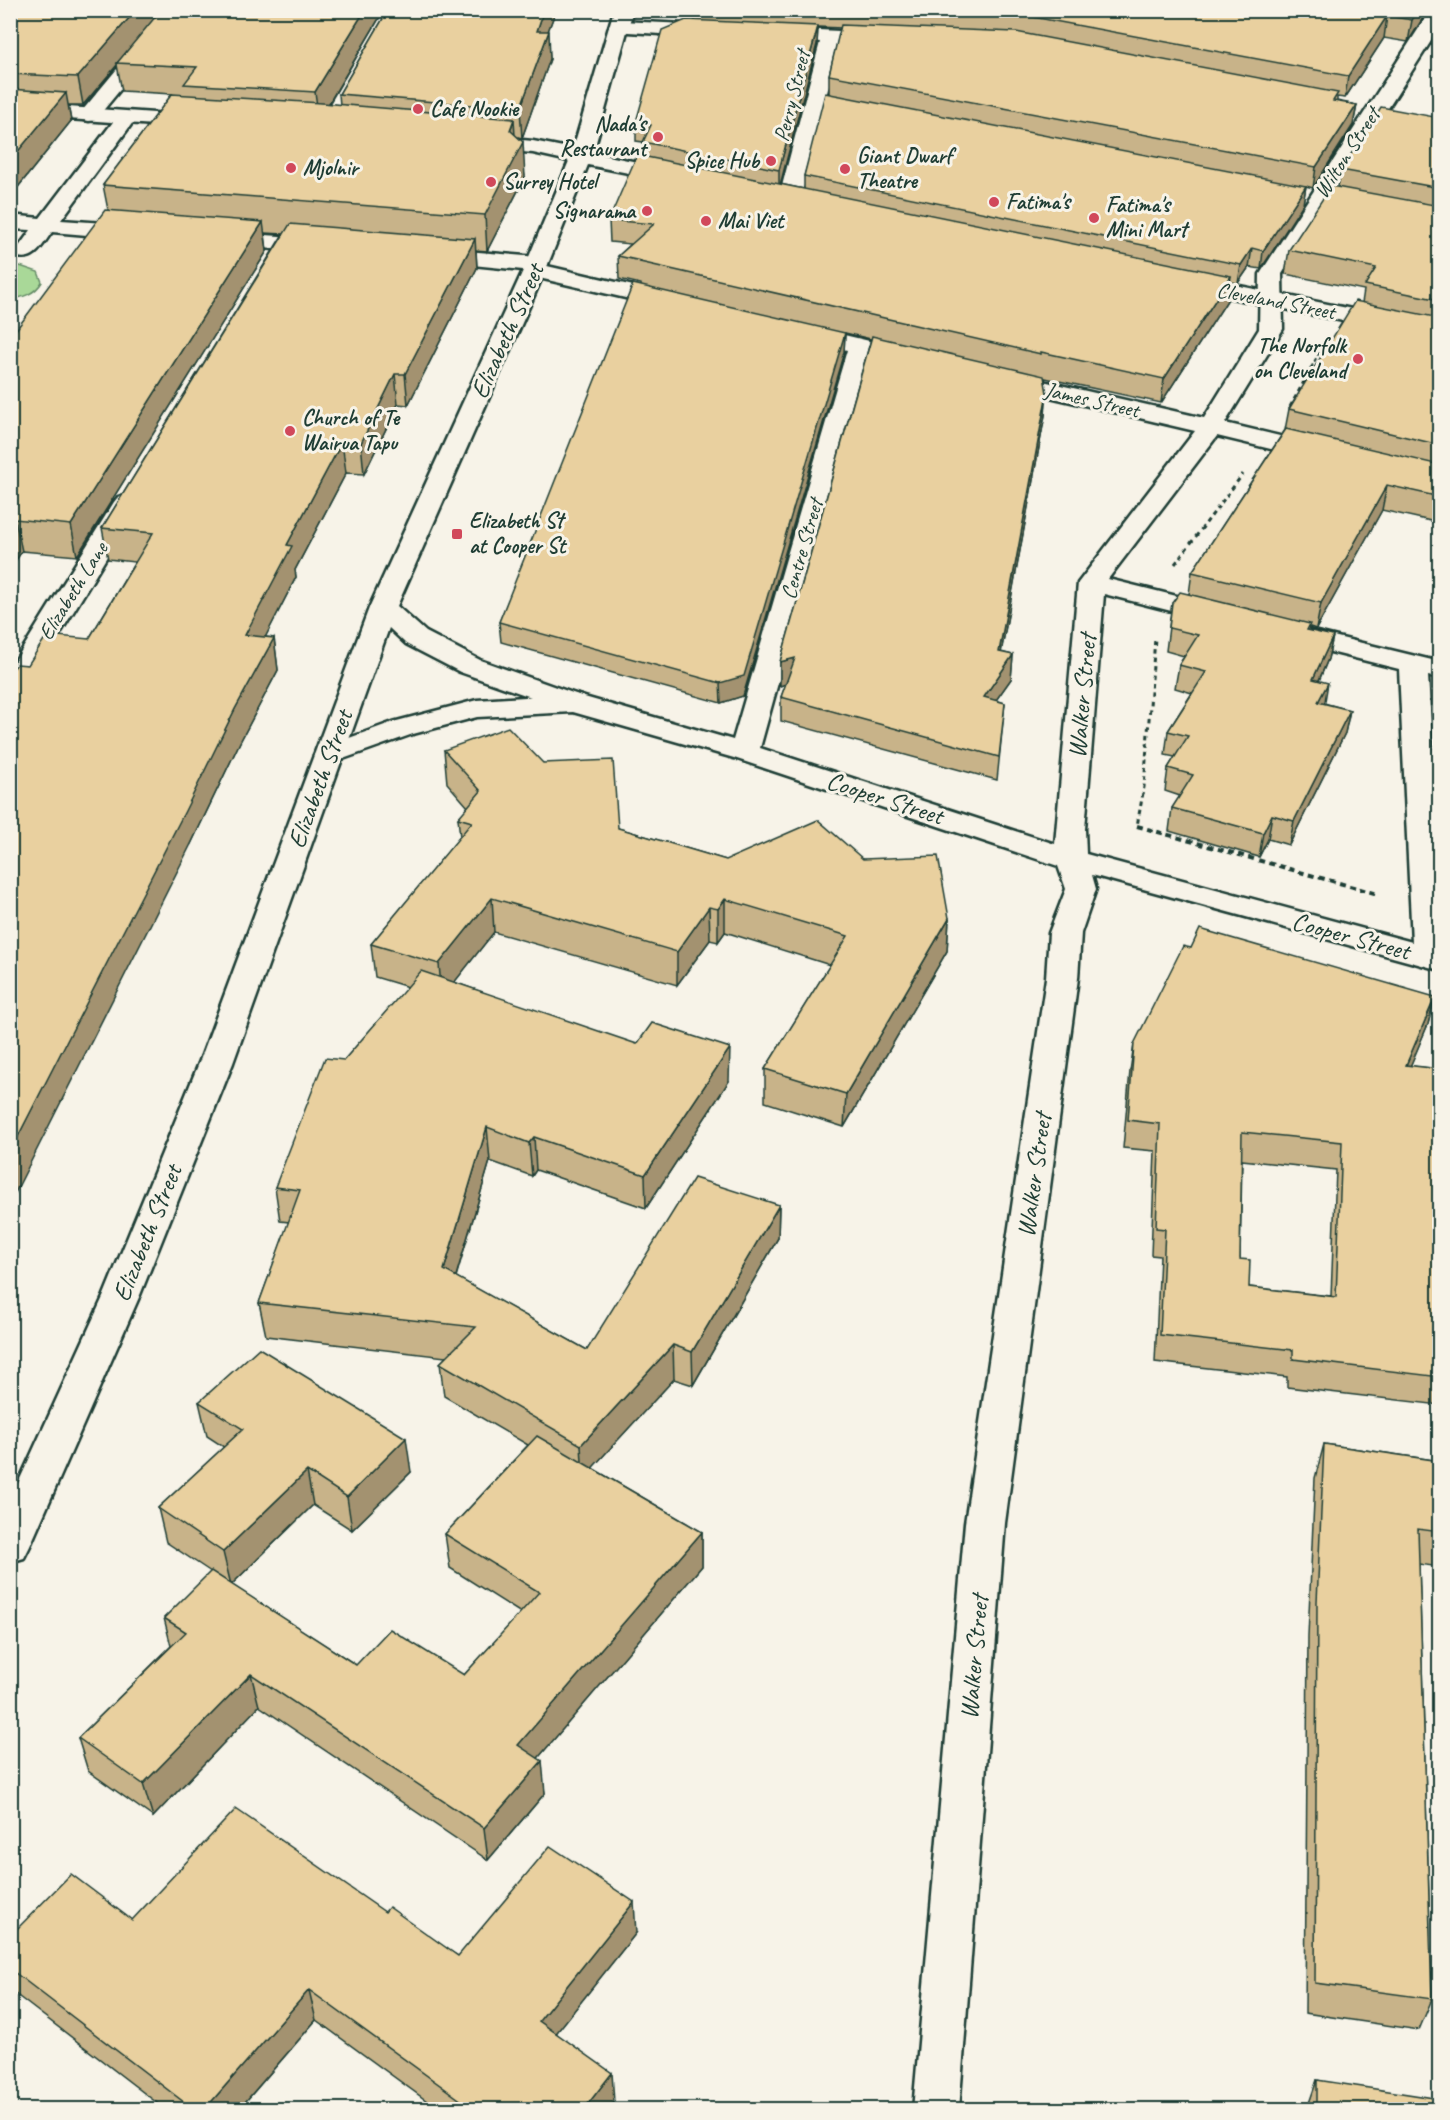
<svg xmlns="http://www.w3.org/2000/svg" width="1450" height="2120" viewBox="0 0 1450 2120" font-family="Caveat,sans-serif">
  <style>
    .green { fill: #a9d898; stroke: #648a66; stroke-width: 1.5 }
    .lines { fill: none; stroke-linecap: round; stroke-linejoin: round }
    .minor-casing { stroke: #1f3d34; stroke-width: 5 }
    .major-casing { stroke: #1f3d34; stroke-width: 5 }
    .path-far2 { stroke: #1f3d34; stroke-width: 2; stroke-dasharray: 4 3; stroke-linecap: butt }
    .path-far1 { stroke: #1f3d34; stroke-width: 3; stroke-dasharray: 4.5 4; stroke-linecap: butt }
    .path { stroke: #1f3d34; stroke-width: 4; stroke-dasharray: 6 4.5; stroke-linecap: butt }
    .minor { fill: #f7f3e8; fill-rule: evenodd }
    .major { fill: #f7f3e8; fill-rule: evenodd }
    .wall { fill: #c8b389; stroke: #1f3d34; stroke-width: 1.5; fill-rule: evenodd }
    .shaded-wall { fill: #a3926f; stroke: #1f3d34; stroke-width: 1.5 }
    .building { fill: #e9d09f; stroke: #1f3d34; stroke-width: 1.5; fill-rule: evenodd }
    .poi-dot { fill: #d1495b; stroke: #f7f3e8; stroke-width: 2 }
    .labels { text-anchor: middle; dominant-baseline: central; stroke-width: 6; stroke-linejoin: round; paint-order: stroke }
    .far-street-label { font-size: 22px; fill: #1f3d34; stroke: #f7f3e8 }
    .far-poi-label { font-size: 22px; font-weight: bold; fill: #1f3d34; stroke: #f7f3e8; text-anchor: start }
    .street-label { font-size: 26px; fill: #1f3d34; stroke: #f7f3e8 }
  </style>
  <rect width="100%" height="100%" fill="#f7f3e8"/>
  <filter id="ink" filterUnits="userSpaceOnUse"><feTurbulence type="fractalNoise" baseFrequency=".0167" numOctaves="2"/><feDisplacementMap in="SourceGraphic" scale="12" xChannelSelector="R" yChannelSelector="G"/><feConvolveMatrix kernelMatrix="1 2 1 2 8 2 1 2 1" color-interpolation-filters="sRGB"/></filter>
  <g filter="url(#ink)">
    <path class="green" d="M11,266H20L38,272L42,282C35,294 23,297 11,300Z"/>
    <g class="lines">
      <g class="minor-casing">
        <g id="minor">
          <path d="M166,10H186L96,119L89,121L82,119L79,115L82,111Z"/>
          <path d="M1440,10V27L1282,274L1283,329L1225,423L1330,448L1334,453L1330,458L1321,461L1217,436L1108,579L1225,608L1229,614L1225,620L1215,622L1104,594L1085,829L1086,854L1412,942L1399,669L1278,639L1274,633L1278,627L1288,625L1440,662V679L1428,676L1440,871V970L1092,875L1096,889L1081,933L1078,978L1005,1523L959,2110H913L965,1523L1046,978L1049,933L1066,889L1058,866L734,758L573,712L477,717L413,734L329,764L319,761L314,755L319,749L393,722L477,700L574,694L733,740L847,350L794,337L790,332L794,327L802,325L920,353L924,358L920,363L912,365L869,355L760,748L1055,844L1078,583L1195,431L994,384L991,379L994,374L1003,372L1204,418L1259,329L1260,274L1430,11Z"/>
          <path d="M619,21L710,25L717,27L720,31L717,35L710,37L612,31L609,27L612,23Z"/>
          <path d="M774,28L884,33L891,35L894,39L891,43L884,45L839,43L826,97L875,107L878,111L875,115L868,117L823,108L800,201L797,206L789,208L781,206L778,201L820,42L767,38L764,34L767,30Z"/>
          <path d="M126,112L133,114L136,118L61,220L134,225L142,227L145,232L142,237L134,239L52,232C42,245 36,261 18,257L15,252L31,230L10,229V215L40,218L119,114Z"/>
          <path d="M222,232L323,239L331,241L334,246L331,251L323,253L214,244L211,239L214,234Z"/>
          <path d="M431,248L537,257L545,259L548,264L547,266L681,297L685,302L681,307L673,309L526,275L523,270L423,260L420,255L423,250Z"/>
          <path d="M127,494L136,497L140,502L24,693L20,699L10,701V669L114,502L118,497Z"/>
        </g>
      </g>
      <g class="major-casing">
        <g id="major">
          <path d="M614,10H633L593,153L682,171L685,176L682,181L674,182L588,165L548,264L397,606L426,632L480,660L584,697L588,703L584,709L574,712L460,672L406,644L389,628L233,1063L140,1295L30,1546L24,1558L10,1562V1501L104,1295L199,1063L369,608L526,264L569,161L533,153L480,148L473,146L469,142L473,138L480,136L533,141L573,149Z"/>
          <path d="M10,103L198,116L205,118L208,122L205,126L198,128L10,115Z"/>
          <path d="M1186,275L1440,327V341L1178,287L1175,282L1178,277Z"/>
        </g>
      </g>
      <path class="path-far2" d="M1311,368L1322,347"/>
      <g class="path-far1">
        <path d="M1290,407L1312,367"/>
        <path d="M1175,564L1243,474"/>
        <path d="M1142,827L1137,826L1144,787L1155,638"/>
      </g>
      <path class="path" d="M1137,826L1378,894"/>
      <use href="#minor" class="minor"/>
      <use href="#major" class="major"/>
    </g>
    <g class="wall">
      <path d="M10,10H384L329,104L340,105L339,94L388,10H556L548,31L550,59L522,138L518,137L525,177L487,251L476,250L477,268L408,405L398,404L364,474L346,473L295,570L296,577L265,637L274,638L278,670L240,742L191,844L28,665L89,639L135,562L108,559L102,528L283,234L265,233L267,251L77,556L22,551L10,569V338L108,210L103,185L172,94L122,91L117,65L83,105H68L71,121L10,197Z"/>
      <path d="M695,10H1428L1408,42L1384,38L1345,98L1337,97V101L1357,105L1353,125L1313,188L1306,186L1303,204L1261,269L1249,267L1238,283L1230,282L1228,299L1161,403L1045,378V415L1001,652L1013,655L1011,679L996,700L1005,703L997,780L781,721V697L786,684L780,686V662L871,339L845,333L844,352L743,696L721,703L501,642L499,622L641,286V284L619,279L618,256L631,244L610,242L609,220L644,157L643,142L636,141V122L695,21ZM818,27L841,28L829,75V94L804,176V189L780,184L817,44Z"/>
      <path d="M1440,17V47L1431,45L1435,24Z"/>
      <path d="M1440,109V523L1382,510L1316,629L1310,627L1309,630L1333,636L1328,659L1319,681L1324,703L1350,710L1345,733L1289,845L1268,839L1259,857L1169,831L1172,808L1180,796L1165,791L1168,768L1175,757L1165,755L1168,731L1192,693L1175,688L1179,665L1184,656L1166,651L1172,603L1189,594L1192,572L1285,430L1289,409L1362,303L1364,290L1285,274L1289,250L1338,187L1341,170L1434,117Z"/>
      <path d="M444,750L543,763L618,828L726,860L863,859L949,918L947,951L844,1127L765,1102V1069L830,965L725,932L718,942L710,940L677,985L494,932L454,982L729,1081L646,1208L536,1170L532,1176L490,1161L456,1277L587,1350L779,1205L778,1238L693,1385L674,1379L592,1468L702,1532V1566L538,1758L545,1793L488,1860L259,1706L153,1817L88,1771L78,1738L171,1646L164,1618L211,1572L166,1542L158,1508L224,1447L207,1436L199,1402L411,1472L352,1530L313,1505L231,1585L356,1665L464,1675L521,1613L450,1568L445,1534L528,1445L444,1396L440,1363L446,1357L266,1336L259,1303L289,1222L280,1221L275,1187L344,1060L408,987L375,977L371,944L460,837L458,818L468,807L447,783Z"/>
      <path d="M1435,997L1428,1024L1410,1066L1440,1069V1405L1287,1387V1377L1155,1362L1160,1256L1151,1255L1155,1151L1123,1148L1130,1071L1134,1044ZM1242,1160L1336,1170L1331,1296L1249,1287L1240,1259Z"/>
      <path d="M1324,1444L1440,1461V1567L1419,1564L1432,1999L1419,2030L1305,2013L1308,1636L1315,1478Z"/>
      <path d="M385,1912L458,1956L636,1933L556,2033L614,2102L609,2109H438L316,2020L239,2109H165L10,1990V1936L132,1920Z"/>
      <path d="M1317,2080L1440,2109H1307Z"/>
    </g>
    <g class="shaded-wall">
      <path d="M136,10H164L117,63V65L83,105L78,77Z"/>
      <path d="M365,10H384L319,120L315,92Z"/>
      <path d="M544,10H556L538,58L537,31Z"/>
      <path d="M1418,10H1428L1408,42L1412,20Z"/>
      <path d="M1387,16L1384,38L1345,98L1348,76Z"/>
      <path d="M818,26L817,44L779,189V170Z"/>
      <path d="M549,31L550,59L522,138L520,109Z"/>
      <path d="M66,93L71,121L10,197V161Z"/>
      <path d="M1357,105L1353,125L1313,188L1316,167Z"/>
      <path d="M514,119L516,154L523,142L525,177L487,251L485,215Z"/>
      <path d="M1306,186L1303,204L1261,269L1263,251Z"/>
      <path d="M263,222L267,251L77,556L71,525Z"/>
      <path d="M475,239L477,268L408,405L405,374Z"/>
      <path d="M1252,248L1249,267L1238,283L1241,265Z"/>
      <path d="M1231,276L1228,299L1161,403L1164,379Z"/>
      <path d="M845,333L844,352L743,696L721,703L720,683Z"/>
      <path d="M395,374L398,404L364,474L361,443Z"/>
      <path d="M1047,393L1045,415L997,675L999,652Z"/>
      <path d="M342,442L346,473L295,570L296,577L250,667L245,635L287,545Z"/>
      <path d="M1387,485L1382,510L1316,629L1321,603Z"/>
      <path d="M15,519L22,551L10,569V527Z"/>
      <path d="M1333,636L1328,659L1309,703L1313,679Z"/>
      <path d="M274,638L278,670L240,742L191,844L10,1203V1152L235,709Z"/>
      <path d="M1013,655L1011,679L982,720L984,697Z"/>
      <path d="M795,658L794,681L780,686V662Z"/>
      <path d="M1328,683L1324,707L1318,702Z"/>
      <path d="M1350,710L1345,733L1289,845L1294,821Z"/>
      <path d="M1272,815L1268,839L1259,857L1263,833Z"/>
      <path d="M492,898L494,932L442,998L439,964Z"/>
      <path d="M725,899V932L718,942V909Z"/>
      <path d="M709,907L710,940L677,985V952Z"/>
      <path d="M949,918L947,951L844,1127L846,1094Z"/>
      <path d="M1435,997L1428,1024L1399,1093L1406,1065Z"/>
      <path d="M730,1048L729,1081L646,1208L645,1175Z"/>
      <path d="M487,1127L490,1161L448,1303L444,1270Z"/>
      <path d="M534,1137L536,1170L532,1176L529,1143Z"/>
      <path d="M779,1205L778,1238L693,1385L692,1352Z"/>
      <path d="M673,1345L674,1379L583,1478L581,1445Z"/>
      <path d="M406,1438L411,1472L352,1530L347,1497Z"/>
      <path d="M307,1471L313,1505L231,1585L223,1552Z"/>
      <path d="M702,1532V1566L521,1778L518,1745Z"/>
      <path d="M251,1674L259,1706L153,1817L143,1784Z"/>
      <path d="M542,1761L545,1793L488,1860L484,1828Z"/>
      <path d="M634,1902L636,1933L542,2051L539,2021Z"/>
      <path d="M309,1990L316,2020L239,2109H205Z"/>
      <path d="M612,2073L614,2102L609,2109H584Z"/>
    </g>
    <g class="building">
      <path d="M10,10H136L78,77L10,74Z"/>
      <path d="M161,10H365L315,92L184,84L197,67L117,63Z"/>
      <path d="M388,10H544L537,31H549L520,109L339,94Z"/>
      <path d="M927,10H1418L1412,20L1387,16L1348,76L1017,14Z"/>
      <path d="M1440,17V25L1435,24Z"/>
      <path d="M686,20L818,26L779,170L643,142L651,125L636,122L662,30Z"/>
      <path d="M841,25L1016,32L1338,93L1333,101L1357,105L1316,167L829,75Z"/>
      <path d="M10,89L66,93L10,161Z"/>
      <path d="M825,93L1306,186L1263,251L1252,248L1241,265L804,176Z"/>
      <path d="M172,94L322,103L514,119L510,130L523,142L485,215L103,185Z"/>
      <path d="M1381,107L1434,117L1438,109H1440V188L1341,170Z"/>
      <path d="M637,155L1231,276L1164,379L1041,352V354L640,262L641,261L618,256L654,224L609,220Z"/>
      <path d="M1331,186L1440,206V300L1365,285L1376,268L1289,250Z"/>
      <path d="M105,210L263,222L71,525L15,519L10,527V338Z"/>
      <path d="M290,224L475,239L405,374H395L361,443L342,442L287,545L292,546L245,635L274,638L235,709L185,811L10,1152V669H13L17,664L28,665L47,635L89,639L153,533L102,528Z"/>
      <path d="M633,284L845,333L744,676L720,683L499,622Z"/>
      <path d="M1355,301L1440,318V445L1289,409Z"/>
      <path d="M872,336L1044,376L1047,393L999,652L1013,655L984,697L1005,703L999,757L781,697L795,658L780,662Z"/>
      <path d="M1286,429L1440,465V497L1387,485L1321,603L1192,572Z"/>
      <path d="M1180,592L1310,624L1307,630L1333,636L1313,679L1328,683L1318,702L1350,710L1294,821L1272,815L1263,833L1172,808L1193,775L1168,768L1188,736L1168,731L1206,672L1179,665L1198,635L1169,628L1172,603Z"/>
      <path d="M508,727L543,763L613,760L618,828L726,860L818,820L863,859L938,856L949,918L846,1094L765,1069L848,936L725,899L718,909L709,907L677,952L492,898L439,964L371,944L472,822L458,818L481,791L444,750Z"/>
      <path d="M1200,929L1435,997L1406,1065L1440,1069V1377L1293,1359V1350L1160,1335L1165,1229L1156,1228L1160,1124L1128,1120L1134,1044L1183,946L1191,948ZM1242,1132L1342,1142L1336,1297L1249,1287L1250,1260L1240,1259Z"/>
      <path d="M421,971L637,1044L652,1023L730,1048L645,1175L534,1137L529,1143L487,1127L444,1270L587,1350L694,1178L779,1205L692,1352L673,1345L581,1445L440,1363L476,1327L259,1303L300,1190L275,1187L325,1058L344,1060Z"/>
      <path d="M259,1348L406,1438L347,1497L307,1471L223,1552L158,1508L243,1429L199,1402Z"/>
      <path d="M537,1436L702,1532L518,1745L542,1761L484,1828L251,1674L143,1784L78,1738L186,1632L164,1618L211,1571L356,1665L390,1629L464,1675L539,1592L445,1534Z"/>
      <path d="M1324,1444L1440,1461V1532L1418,1529L1432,1999L1315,1983L1317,1602Z"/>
      <path d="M236,1809L385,1912L389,1907L458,1956L550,1846L634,1902L539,2021L612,2073L584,2109H473L309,1990L205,2109H193L10,1969V1936L71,1874L132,1920Z"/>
      <path d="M1317,2080L1440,2099V2109H1317Z"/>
    </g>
  </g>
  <g class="poi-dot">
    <circle cx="418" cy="109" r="6"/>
    <circle cx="658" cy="137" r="6"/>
    <circle cx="771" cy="161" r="6"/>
    <circle cx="291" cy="168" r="6"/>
    <circle cx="845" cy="169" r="6"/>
    <circle cx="491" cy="182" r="6"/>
    <circle cx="994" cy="202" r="6"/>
    <circle cx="647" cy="211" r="6"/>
    <circle cx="1094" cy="218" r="6"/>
    <circle cx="706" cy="221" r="6"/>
    <circle cx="1358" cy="359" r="6"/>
    <circle cx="290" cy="431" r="6"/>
    <rect x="451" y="528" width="12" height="12" rx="3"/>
  </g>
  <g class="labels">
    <g class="far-street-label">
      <text transform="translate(792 96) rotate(-76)">Perry Street</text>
      <text transform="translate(1347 153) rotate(-57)">Wilton Street</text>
      <text transform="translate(1276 301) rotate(11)">Cleveland Street</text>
      <text transform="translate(1092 400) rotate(13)">James Street</text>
      <text transform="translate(802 549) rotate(-74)">Centre Street</text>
      <text transform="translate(73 591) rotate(-58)">Elizabeth Lane</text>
    </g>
    <g class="far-poi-label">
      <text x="430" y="109">Cafe Nookie</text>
      <text x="646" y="124" text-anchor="end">Nada's<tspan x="646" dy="25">Restaurant</tspan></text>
      <text x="857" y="156">Giant Dwarf<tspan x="857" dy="25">Theatre</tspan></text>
      <text x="759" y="161" text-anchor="end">Spice Hub</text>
      <text x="303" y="168">Mjolnir</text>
      <text x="503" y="182">Surrey Hotel</text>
      <text x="1006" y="202">Fatima's</text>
      <text x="1106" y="205">Fatima's<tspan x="1106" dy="25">Mini Mart</tspan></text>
      <text x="635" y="211" text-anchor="end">Signarama</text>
      <text x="718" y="221">Mai Viet</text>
      <text x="1346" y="346" text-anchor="end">The Norfolk<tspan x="1346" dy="25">on Cleveland</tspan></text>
      <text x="302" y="418">Church of Te<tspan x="302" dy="25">Wairua Tapu</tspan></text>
      <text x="469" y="521">Elizabeth St<tspan x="469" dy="25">at Cooper St</tspan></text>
    </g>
    <g class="street-label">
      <text transform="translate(507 331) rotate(-66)">Elizabeth Street</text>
      <text transform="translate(1082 696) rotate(-85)">Walker Street</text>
      <text transform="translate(320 779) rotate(-70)">Elizabeth Street</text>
      <text transform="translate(885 798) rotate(18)">Cooper Street</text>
      <text transform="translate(1351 936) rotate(15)">Cooper Street</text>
      <text transform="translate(1034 1175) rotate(-82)">Walker Street</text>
      <text transform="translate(147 1233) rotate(-68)">Elizabeth Street</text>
      <text transform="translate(974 1657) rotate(-85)">Walker Street</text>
    </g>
  </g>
  <rect width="1450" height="2120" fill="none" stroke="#f7f3e8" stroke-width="36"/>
  <rect x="18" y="18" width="1414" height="2084" fill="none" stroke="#1f3d34" stroke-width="2" filter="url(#ink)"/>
</svg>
